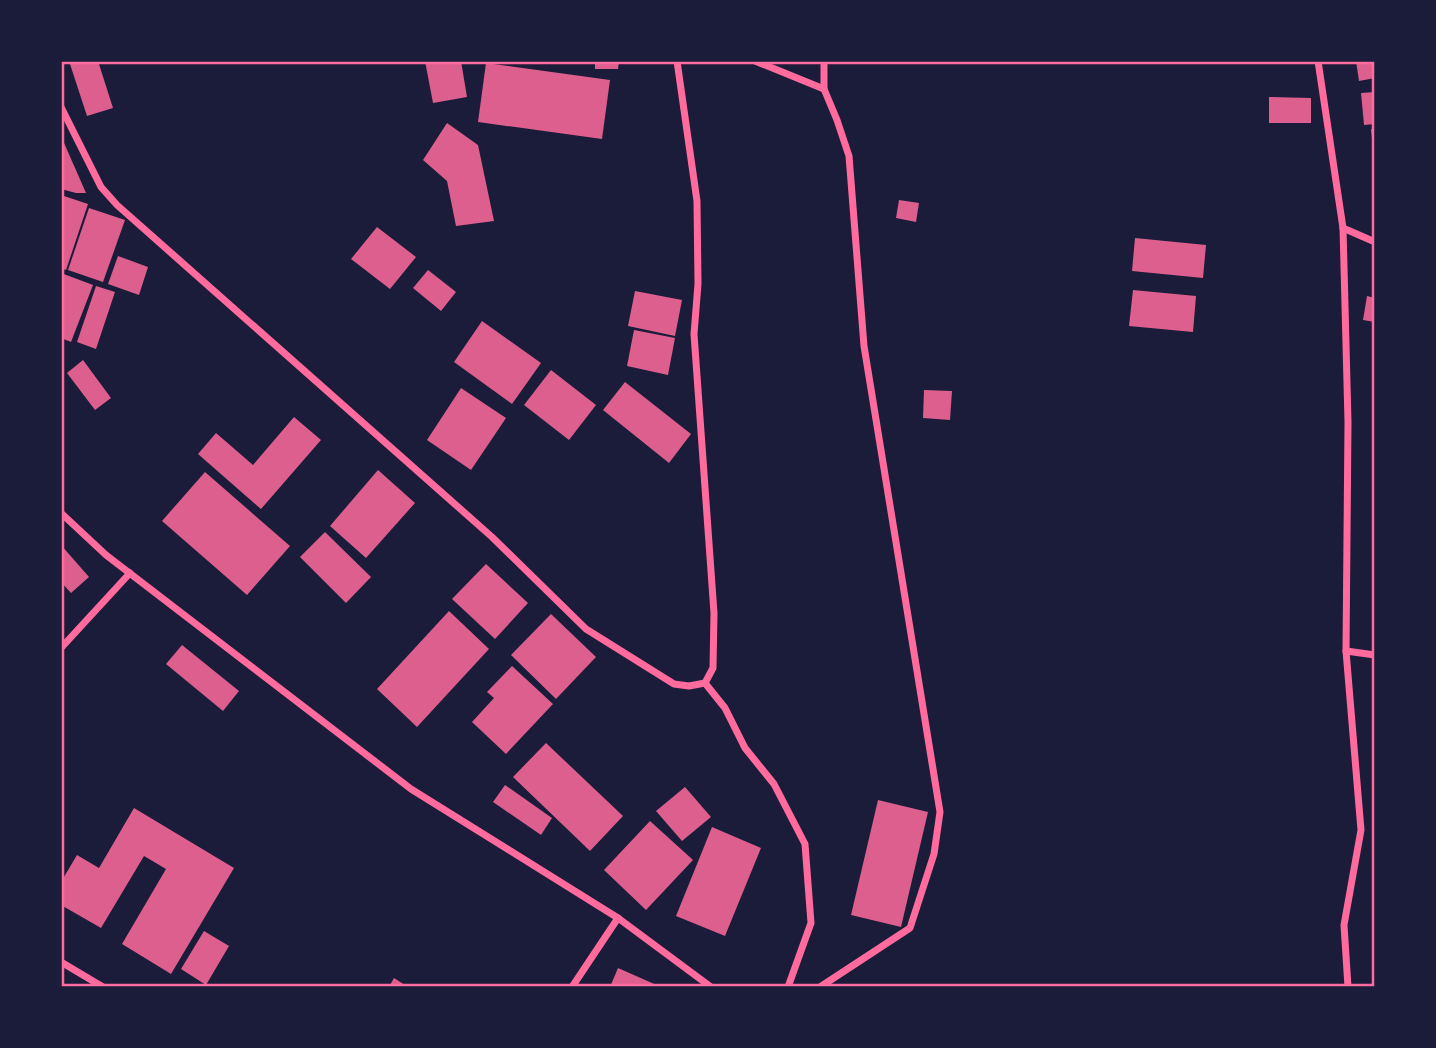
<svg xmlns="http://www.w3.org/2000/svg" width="1436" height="1048" viewBox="0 0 1436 1048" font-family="'Varela Round',sans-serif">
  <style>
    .building { fill: #dd5f8e }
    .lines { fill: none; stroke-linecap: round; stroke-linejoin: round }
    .minor { stroke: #ff6b9d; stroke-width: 7 }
    .neatline { fill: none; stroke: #ff6b9d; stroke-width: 2.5 }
  </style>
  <rect width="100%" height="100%" fill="#1b1b3a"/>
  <g class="building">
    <path d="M69,61H98L113,108L87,116Z"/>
    <path d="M425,61H461L467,97L433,103Z"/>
    <path d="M595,61H619L618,69H595Z"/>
    <path d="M1356,61H1375V78L1359,81Z"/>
    <path d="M486,63L610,80L602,139L478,122Z"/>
    <path d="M1375,92V124L1364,125L1361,93Z"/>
    <path d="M1269,97L1311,98V123H1269Z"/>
    <path d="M447,123L478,145L494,221L456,226L447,181L423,160Z"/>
    <path d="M1371,129H1375V147H1373Z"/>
    <path d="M61,136L86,193H76L61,189Z"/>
    <path d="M61,195L88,204L66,270L61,268Z"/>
    <path d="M899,200L919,203L916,222L896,218Z"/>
    <path d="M89,208L125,220L103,282L68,270Z"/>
    <path d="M377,227L416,257L390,289L351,259Z"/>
    <path d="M1135,238L1206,245L1203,278L1132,271Z"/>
    <path d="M118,256L148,267L139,295L108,284Z"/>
    <path d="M428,270L456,292L441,311L413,288Z"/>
    <path d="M61,273L93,285L71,342L61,338Z"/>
    <path d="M96,286L115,292L96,349L77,342Z"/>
    <path d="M1133,290L1196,296L1193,332L1129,326Z"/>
    <path d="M635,291L682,300L675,336L628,326Z"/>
    <path d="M1367,296L1375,298V322L1363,320Z"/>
    <path d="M482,321L541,363L512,404L454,362Z"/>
    <path d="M634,330L675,338L668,375L627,366Z"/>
    <path d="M83,360L111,398L95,410L67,373Z"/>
    <path d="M551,370L596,405L569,440L524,405Z"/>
    <path d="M625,382L691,434L669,463L603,410Z"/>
    <path d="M461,388L506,418L471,470L427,440Z"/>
    <path d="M924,390L952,391L950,420L923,418Z"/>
    <path d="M294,417L321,440L261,509L198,454L216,433L253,465Z"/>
    <path d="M378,470L415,503L366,558L330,526Z"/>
    <path d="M205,472L290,546L247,595L162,521Z"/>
    <path d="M325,532L371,577L346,603L300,557Z"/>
    <path d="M61,545L89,577L71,593L61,582Z"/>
    <path d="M486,564L528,603L495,639L452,599Z"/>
    <path d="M449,611L489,649L417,727L377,689Z"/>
    <path d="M551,614L596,657L556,699L511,655Z"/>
    <path d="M182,645L239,691L223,711L166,664Z"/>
    <path d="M512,666L553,704L506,754L472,722L494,698L487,692Z"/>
    <path d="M546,743L623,816L590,851L513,777Z"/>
    <path d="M505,785L552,818L541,835L493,802Z"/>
    <path d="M685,787L711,817L682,841L656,811Z"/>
    <path d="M878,800L928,812L901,927L851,915Z"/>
    <path d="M134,808L234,868L171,974L122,944L166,869L144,856L101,928L61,905V882L77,855L99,868Z"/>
    <path d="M650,821L693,860L646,910L604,870Z"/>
    <path d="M712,827L761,848L725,936L676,916Z"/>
    <path d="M204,931L229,946L206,985L181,969Z"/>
    <path d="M618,968L661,987H610Z"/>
    <path d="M394,978L408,987H389Z"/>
  </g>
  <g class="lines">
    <g class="minor">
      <path d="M677,61L697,201L698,284L694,334L714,613L713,668L705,683"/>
      <path d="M755,61L824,89"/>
      <path d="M1318,61L1343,228L1348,422L1346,651L1361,830L1344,925L1348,987"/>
      <path d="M61,107L101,187L117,205L492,537L586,629L674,684L689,686L705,683"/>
      <path d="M1343,228L1375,242"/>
      <path d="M61,513L106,555L411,789L618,918L711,987"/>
      <path d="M61,648L130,573"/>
      <path d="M1346,651L1375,655"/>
      <path d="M705,683L725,708L745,748L774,784L805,844L811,923L788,987"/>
      <path d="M61,962L103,987"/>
      <path d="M572,987L618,918"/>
      <path d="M820,987L910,928L934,854L940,812L864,346L849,156L837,120L824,89V61"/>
    </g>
  </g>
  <rect width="1436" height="1048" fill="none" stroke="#1b1b3a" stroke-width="126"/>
  <rect x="63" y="63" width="1310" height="922" class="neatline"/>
</svg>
